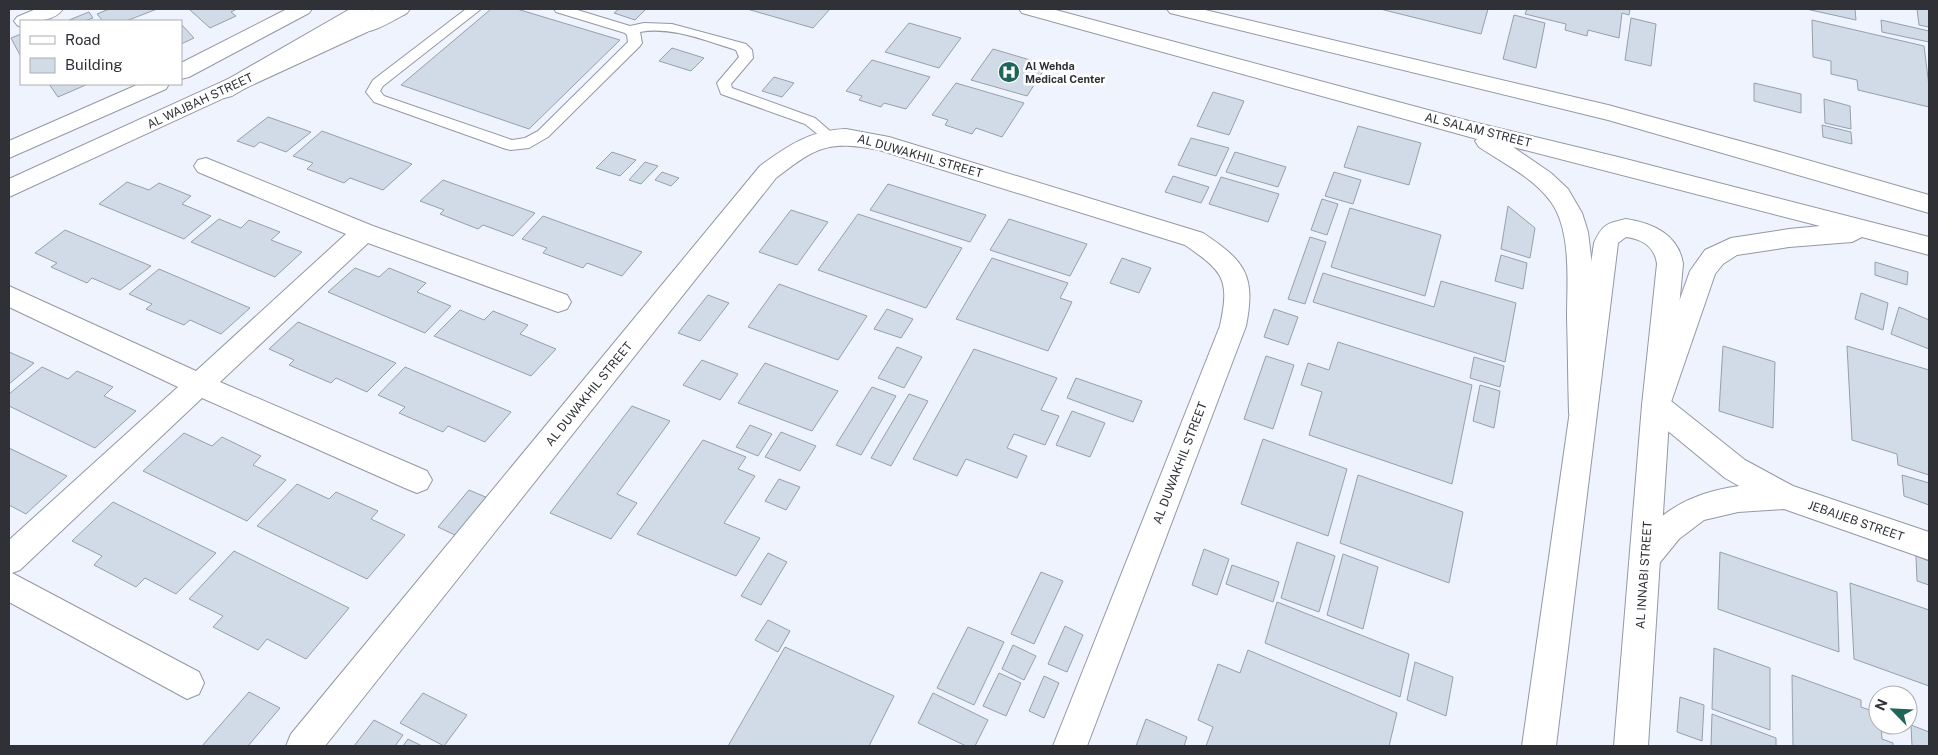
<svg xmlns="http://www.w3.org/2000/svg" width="1938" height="755" viewBox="0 0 1938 755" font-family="'Public Sans',sans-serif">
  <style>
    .building { fill: #d0dbe7; stroke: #96a0ac }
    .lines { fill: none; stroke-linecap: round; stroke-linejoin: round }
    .service-casing { stroke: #9398a5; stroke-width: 2 }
    .minor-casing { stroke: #9398a5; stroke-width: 2 }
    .tertiary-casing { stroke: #9398a5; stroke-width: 2 }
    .secondary-casing { stroke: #9398a5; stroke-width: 2 }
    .service { fill: #fff; fill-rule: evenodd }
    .minor { fill: #fff; fill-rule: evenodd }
    .tertiary { fill: #fff; fill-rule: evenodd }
    .secondary { fill: #fff; fill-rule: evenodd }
    .labels { text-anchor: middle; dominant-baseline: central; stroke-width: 5; stroke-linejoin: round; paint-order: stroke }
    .far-poi-label { font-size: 11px; font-weight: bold; fill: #2f3137; stroke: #fff; text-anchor: start }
    .street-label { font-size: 12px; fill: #2f3137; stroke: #fff }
  </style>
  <rect width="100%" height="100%" fill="#eef3fe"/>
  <g class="building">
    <path d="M109,9H157L126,21H103L97,14Z"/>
    <path d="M193,9H237L231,12L236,16L210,28L190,10Z"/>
    <path d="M491,9H517L620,40L529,129L401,85Z"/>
    <path d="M619,9H646L635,20L614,13Z"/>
    <path d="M747,9H830L813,28Z"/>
    <path d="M1380,9H1488L1481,34Z"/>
    <path d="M1527,9H1630L1629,15L1622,13L1619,38L1588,30L1587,36L1565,30L1566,24L1525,14Z"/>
    <path d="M1806,9H1855L1856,20Z"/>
    <path d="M1917,9H1929V27L1919,25Z"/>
    <path d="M89,12L93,18L84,21L69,20Z"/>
    <path d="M1514,15L1545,23L1536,68L1503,59Z"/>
    <path d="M1631,18L1656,24L1651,66L1625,60Z"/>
    <path d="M1812,20L1924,46L1929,86V107L1858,90L1857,80L1831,74V61L1813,57Z"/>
    <path d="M1881,20L1929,31V42L1882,32Z"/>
    <path d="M909,23L961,38L939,68L885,52Z"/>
    <path d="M181,24L194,38L181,44Z"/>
    <path d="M21,34V57L11,38Z"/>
    <path d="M672,48L704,58L691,71L659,61Z"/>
    <path d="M993,49L1047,65L1027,96L971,80Z"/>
    <path d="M872,60L930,77L906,109L884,103L881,107L859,100L862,96L846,91Z"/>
    <path d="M774,77L794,83L782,97L762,91Z"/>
    <path d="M956,83L1024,103L1002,137L976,128L972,134L945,125L948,120L932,115Z"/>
    <path d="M1754,83L1801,94V113L1754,101Z"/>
    <path d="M49,84H88L58,97Z"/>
    <path d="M1213,92L1244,101L1229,135L1197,126Z"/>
    <path d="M1824,99L1850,106L1851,129L1825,123Z"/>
    <path d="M268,117L311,132L286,152L260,142L254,147L237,141Z"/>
    <path d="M1822,125L1851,132L1852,144L1823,137Z"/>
    <path d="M1358,126L1421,143L1409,185L1344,167Z"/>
    <path d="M322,131L412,164L383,190L350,178L344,183L307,169L313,163L293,156Z"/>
    <path d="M1191,138L1229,148L1216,176L1178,165Z"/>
    <path d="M612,152L636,160L620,176L596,168Z"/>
    <path d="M1235,152L1286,167L1278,187L1226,172Z"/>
    <path d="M645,162L658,166L641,184L629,180Z"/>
    <path d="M662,172L679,178L671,186L655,180Z"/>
    <path d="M1334,172L1361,180L1353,204L1325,196Z"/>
    <path d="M1173,176L1209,187L1201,203L1165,192Z"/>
    <path d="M1221,177L1279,194L1268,222L1209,204Z"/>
    <path d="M443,180L535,213L513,236L483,225L478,229L440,214L444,210L420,201Z"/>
    <path d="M127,182L149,190L159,183L191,196L182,204L211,216L184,239L99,204Z"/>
    <path d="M888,184L986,215L970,242L870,210Z"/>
    <path d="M1322,199L1338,204L1327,235L1311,230Z"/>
    <path d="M1508,206L1535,228L1530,258L1501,249Z"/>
    <path d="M1350,208L1441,235L1425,296L1331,267Z"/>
    <path d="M791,210L828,222L797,265L759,252Z"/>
    <path d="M858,214L962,248L926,308L818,270Z"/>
    <path d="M543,216L642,252L622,276L587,263L583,268L543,253L547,248L522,239Z"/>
    <path d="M219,219L241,228L249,220L280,232L271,240L302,252L275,277L191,242Z"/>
    <path d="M1009,219L1087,244L1070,276L990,250Z"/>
    <path d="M65,230L151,266L120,290L92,278L87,283L51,267L57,263L35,253Z"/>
    <path d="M1310,237L1326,242L1305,304L1288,299Z"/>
    <path d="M1501,255L1527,263L1523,289L1495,281Z"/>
    <path d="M992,258L1068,283L1060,298L1072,302L1048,351L956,319Z"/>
    <path d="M1122,258L1151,268L1139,293L1110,283Z"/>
    <path d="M1875,262L1908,272L1907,285L1875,275Z"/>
    <path d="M355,268L379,277L389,268L426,283L417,292L451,306L425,333L328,292Z"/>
    <path d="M159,269L250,308L221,334L190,320L184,325L146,309L152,304L129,294Z"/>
    <path d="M1323,273L1434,307L1441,281L1516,303L1505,362L1313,302Z"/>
    <path d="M779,284L867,316L838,360L748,327Z"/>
    <path d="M1861,293L1888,303L1883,330L1855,319Z"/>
    <path d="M708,295L729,303L700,341L678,333Z"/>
    <path d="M1899,307L1929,320V349L1891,334Z"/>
    <path d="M887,309L913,319L901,338L874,329Z"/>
    <path d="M1274,309L1298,317L1288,345L1264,337Z"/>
    <path d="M460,310L484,320L493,311L528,325L520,334L556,349L531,376L434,336Z"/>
    <path d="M298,322L396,363L367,392L336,378L331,383L289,365L294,360L269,349Z"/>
    <path d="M1338,342L1472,385L1452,484L1309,435L1322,392L1301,385L1308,363L1329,370Z"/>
    <path d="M1723,346L1775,362L1773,428L1719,411Z"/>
    <path d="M1847,346L1929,370V475L1898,465L1897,454L1852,440Z"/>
    <path d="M897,347L922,357L904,388L878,378Z"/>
    <path d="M974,349L1057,378L1041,410L1059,416L1045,445L1014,434L1007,448L1027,456L1017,478L966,459L957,476L913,459Z"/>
    <path d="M9,352L34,363L9,384Z"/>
    <path d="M1266,356L1294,365L1273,429L1244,419Z"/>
    <path d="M1474,357L1504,366L1500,387L1470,378Z"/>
    <path d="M702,360L738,374L720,400L683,385Z"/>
    <path d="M765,363L838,391L812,431L738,403Z"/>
    <path d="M42,367L68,379L77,371L113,387L104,396L136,411L95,448L9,406V394Z"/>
    <path d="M405,367L511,412L485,442L448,426L443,432L399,413L405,407L378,395Z"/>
    <path d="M1076,378L1142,401L1133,422L1067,398Z"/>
    <path d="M1480,385L1500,391L1494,428L1473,421Z"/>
    <path d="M872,387L896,396L861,455L836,445Z"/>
    <path d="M909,394L928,401L891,466L871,458Z"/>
    <path d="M632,406L670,421L617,494L637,503L611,539L550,513Z"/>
    <path d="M1072,411L1105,423L1090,457L1056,445Z"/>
    <path d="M750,425L772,434L758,456L736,447Z"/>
    <path d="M781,432L816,446L800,471L765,457Z"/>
    <path d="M184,433L212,446L222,437L261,456L253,465L286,480L247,521L143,471Z"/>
    <path d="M1263,439L1347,469L1328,536L1241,504Z"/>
    <path d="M703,440L746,457L738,469L755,476L724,523L760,538L736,576L637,534Z"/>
    <path d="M9,448L67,476L26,514L9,505Z"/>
    <path d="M1358,475L1463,512L1449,583L1340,543Z"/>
    <path d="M1902,475L1929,483V505L1904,496Z"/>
    <path d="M779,479L800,487L786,510L765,501Z"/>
    <path d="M297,484L329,499L336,492L378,511L371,519L405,535L367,579L257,526Z"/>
    <path d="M469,490L488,498L457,536L438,527Z"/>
    <path d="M113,502L216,553L176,594L145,578L136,587L94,565L102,556L72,541Z"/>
    <path d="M1297,542L1335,556L1319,612L1281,598Z"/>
    <path d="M1204,549L1229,559L1217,595L1192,585Z"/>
    <path d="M234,551L349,608L306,659L267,639L258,650L213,627L223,616L189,599Z"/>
    <path d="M1720,552L1837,592L1839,652L1718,609Z"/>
    <path d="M768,553L787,562L761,605L741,596Z"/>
    <path d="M1343,554L1378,567L1363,629L1327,615Z"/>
    <path d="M1916,556L1929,561V585L1917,581Z"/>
    <path d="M1232,565L1279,582L1273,602L1226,584Z"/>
    <path d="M1041,572L1063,581L1034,644L1011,634Z"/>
    <path d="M1850,583L1929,610V686L1854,659Z"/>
    <path d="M1277,602L1409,654L1400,697L1265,643Z"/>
    <path d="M768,620L790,631L778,652L755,640Z"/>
    <path d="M1065,626L1083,635L1067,672L1048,664Z"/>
    <path d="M968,627L1004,642L974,705L937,688Z"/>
    <path d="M1013,645L1036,656L1024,680L1002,669Z"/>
    <path d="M785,647L894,696L869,746H728Z"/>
    <path d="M1714,648L1770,668V730L1712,709Z"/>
    <path d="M1248,650L1397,713L1389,746H1206L1213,727L1198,720L1218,664L1240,673Z"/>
    <path d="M1415,662L1453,677L1446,716L1407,700Z"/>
    <path d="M999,673L1021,683L1006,716L983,706Z"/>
    <path d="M1792,675L1861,700V707L1878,713V725H1881L1882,739L1893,743V746H1793Z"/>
    <path d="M1044,676L1059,683L1044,718L1029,711Z"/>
    <path d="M249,692L280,708L248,746H202Z"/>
    <path d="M423,693L467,715L444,746L400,723Z"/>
    <path d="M933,693L988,720L975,746H966L918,723Z"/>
    <path d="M1680,697L1704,705L1702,741L1677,732Z"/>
    <path d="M1712,714L1776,738V746H1711Z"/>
    <path d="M1146,719L1187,737L1184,746H1136Z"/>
    <path d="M374,720L403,735L395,746H354Z"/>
    <path d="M1911,725L1929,732V746H1912Z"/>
    <path d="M408,739L422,746H403Z"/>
  </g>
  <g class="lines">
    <g class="service-casing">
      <path id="service" d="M466,9H481L383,86L380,91L384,96L512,140L525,138L538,131L628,42L627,35L625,33L556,12L554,9H574L630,26L644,23L672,24L746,44L752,50L753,58L731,84L732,88L815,118L837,137L835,140H825L805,124L721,94L717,83L739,57L736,50C706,41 672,26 640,32L642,43L640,46L548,137L529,148L511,150L506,149L374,102L366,92L373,80Z"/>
    </g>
    <g class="minor-casing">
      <g id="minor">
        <path d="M36,9H63C54,22 35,21 21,21V27L17,25L14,21L17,17Z"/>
        <path d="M846,129L889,137L1203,233C1245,261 1256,275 1246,326L1087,746H1053L1220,326C1230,279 1224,272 1185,245L879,150C828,140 816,147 776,178L325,746H286L291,734L760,166C787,146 811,130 846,129Z"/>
        <path d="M206,158L373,226L567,295L571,302L567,309L558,312L368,243L220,382L427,471L432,480L427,489L417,493L407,489L202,398L20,570L12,573L199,672L204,683L199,694L187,699L9,602V540L178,387L9,307V286L196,371L346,234L198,172L194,166L198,160Z"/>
        <path d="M1656,393L1666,397L1745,460L1793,486L1929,532V560L1784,509L1738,512L1704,520L1679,539L1657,566L1646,570L1635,566L1631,556C1651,512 1694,492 1739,486L1725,478L1646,413L1642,405L1646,397Z"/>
      </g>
    </g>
    <g class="tertiary-casing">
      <g id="tertiary">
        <path d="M287,9H312L309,13L189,77L181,79V63Z"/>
        <path d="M375,9H399L396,13L367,32L9,197V179L353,22Z"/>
        <path d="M139,84H169L166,89L9,158V141Z"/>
        <path d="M1626,219C1653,223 1679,235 1683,264L1670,405L1648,746H1614L1642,405L1657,264C1655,247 1642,239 1626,237L1618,243L1556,746H1522L1594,243C1602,225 1607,223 1626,219Z"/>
      </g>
    </g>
    <g class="secondary-casing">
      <g id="secondary">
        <path d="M350,9H374L366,16L383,9H410L407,13C392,21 370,36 353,32L350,26L232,96L224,98L216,96L213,91L216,86Z"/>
        <path d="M1019,9H1052L1469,121L1618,157L1929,237V255L1862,237L1852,242L1789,247L1737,255L1723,264L1715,274L1670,405L1666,413L1656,417L1646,413L1642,405L1690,271L1705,250L1731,238L1789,229L1820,226L1513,147L1551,173L1568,189L1582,213L1588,232L1592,265L1597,413L1593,421L1583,425L1573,421L1569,413C1568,381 1568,349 1567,318C1567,283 1572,231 1551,202C1534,178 1503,163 1479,147L1475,141L1477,139L1022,13Z"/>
        <path d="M1167,9H1201L1608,105L1769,149L1929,195V213L1608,120L1170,13Z"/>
      </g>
    </g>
    <use href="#service" class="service"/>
    <use href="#minor" class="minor"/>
    <use href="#tertiary" class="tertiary"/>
    <use href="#secondary" class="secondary"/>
  </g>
  <defs>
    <g id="hospital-disc" transform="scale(1.125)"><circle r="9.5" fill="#1f6558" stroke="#fff"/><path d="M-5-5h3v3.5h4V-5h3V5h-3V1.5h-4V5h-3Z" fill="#fff"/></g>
  </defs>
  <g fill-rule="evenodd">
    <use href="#hospital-disc" x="1009" y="72"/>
  </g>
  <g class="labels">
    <g class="far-poi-label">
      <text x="1025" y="66">Al Wehda<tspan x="1025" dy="13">Medical Center</tspan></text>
    </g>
    <g class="street-label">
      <text transform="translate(200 101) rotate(-25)">AL WAJBAH STREET</text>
      <text transform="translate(1478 130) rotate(14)">AL SALAM STREET</text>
      <text transform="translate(920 156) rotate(16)">AL DUWAKHIL STREET</text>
      <text transform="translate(589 394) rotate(-51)">AL DUWAKHIL STREET</text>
      <text transform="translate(1180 463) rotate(-69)">AL DUWAKHIL STREET</text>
      <text transform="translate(1856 521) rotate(19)">JEBAIJEB STREET</text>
      <text transform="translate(1644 575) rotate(-86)">AL INNABI STREET</text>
    </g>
  </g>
  <rect width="1938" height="755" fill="none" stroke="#2f3137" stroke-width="20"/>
  <rect x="20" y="20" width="162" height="65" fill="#ffffff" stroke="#acadaf"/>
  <rect x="30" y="36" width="25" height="8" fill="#ffffff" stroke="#acadaf"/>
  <text x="65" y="45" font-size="15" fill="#2f3137">Road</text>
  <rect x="30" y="58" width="25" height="15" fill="#d0dbe7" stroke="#acadaf"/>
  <text x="65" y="70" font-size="15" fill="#2f3137">Building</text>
  <g transform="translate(1893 710) rotate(294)"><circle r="24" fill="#ffffff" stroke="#acadaf"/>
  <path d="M0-4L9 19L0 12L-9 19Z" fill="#1f6558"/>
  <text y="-8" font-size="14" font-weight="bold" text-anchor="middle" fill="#2f3137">N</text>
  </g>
</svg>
